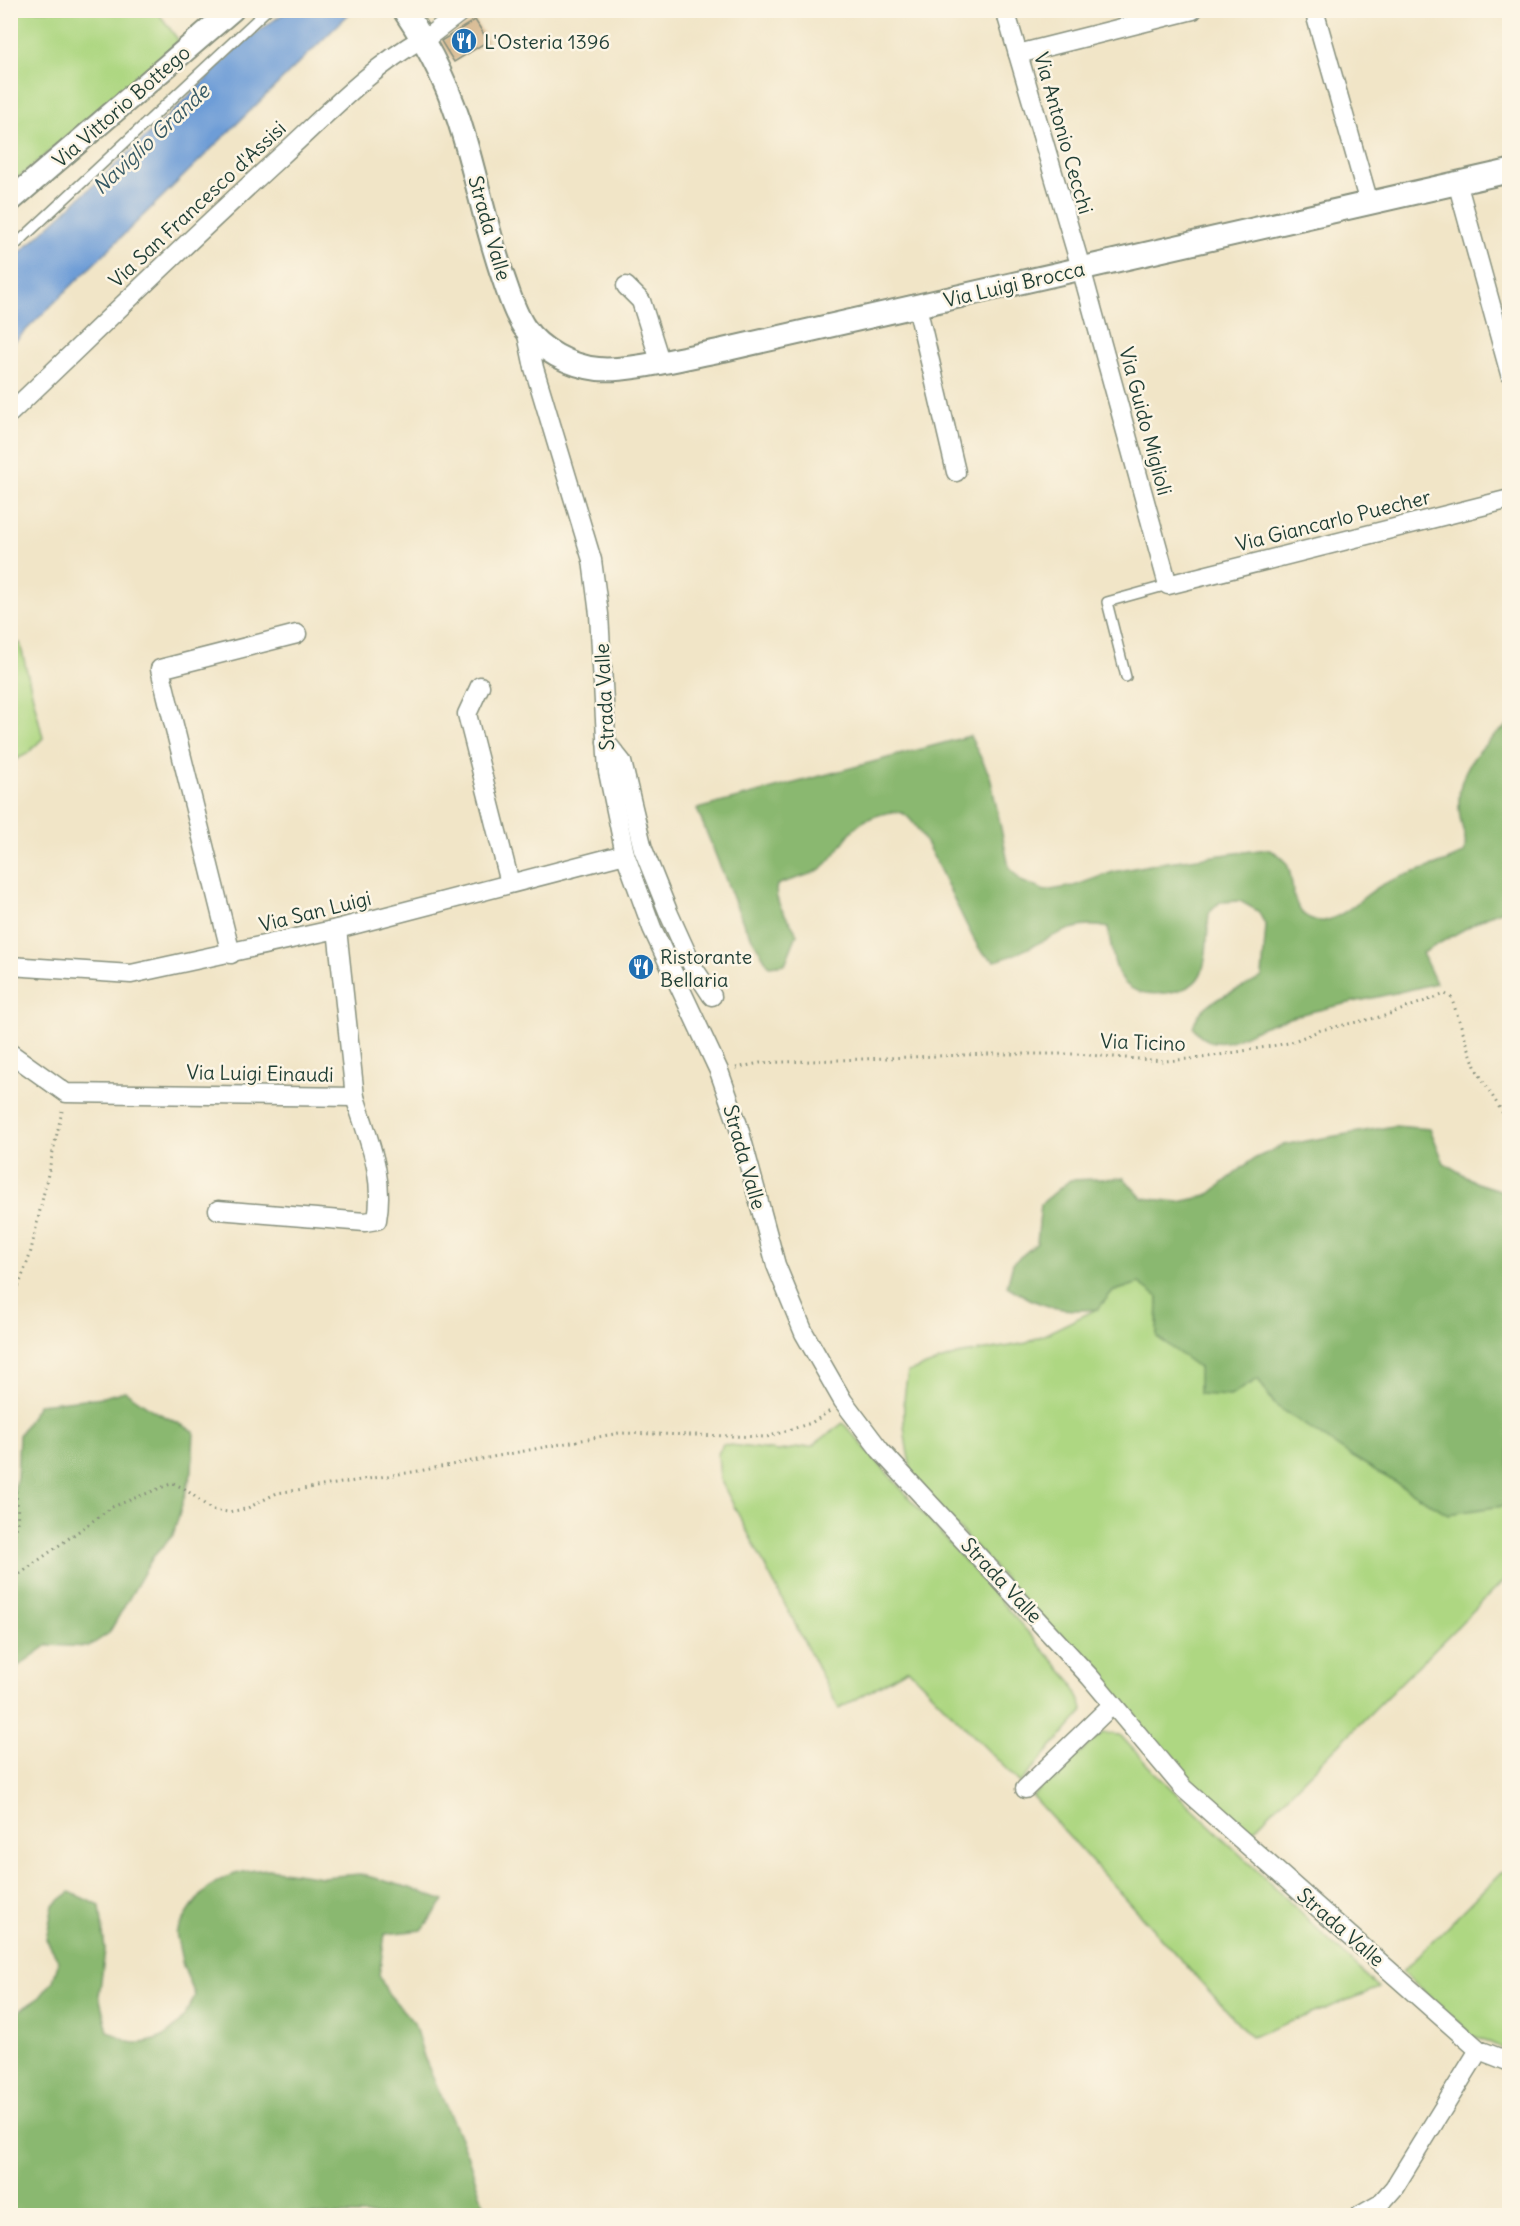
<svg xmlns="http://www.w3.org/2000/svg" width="1520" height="2226" viewBox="0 0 1520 2226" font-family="Delius,sans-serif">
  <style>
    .green { fill: #aed782; stroke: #668a5b; stroke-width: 1.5 }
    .forest { fill: #8ab870; stroke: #547a52; stroke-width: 1.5 }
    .water { fill: #6e9dd7; stroke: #466d86; stroke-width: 1.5 }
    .building { fill: #d1b185 }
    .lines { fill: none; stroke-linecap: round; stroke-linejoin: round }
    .service-casing { stroke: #88917e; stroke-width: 12 }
    .minor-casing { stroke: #88917e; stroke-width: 21 }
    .tertiary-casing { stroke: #88917e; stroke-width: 26 }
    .path { stroke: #88917e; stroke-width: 3; stroke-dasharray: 1.5 4.5; stroke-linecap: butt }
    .service { stroke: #fff; stroke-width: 9 }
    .minor { stroke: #fff; stroke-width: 18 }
    .tertiary { stroke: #fff; stroke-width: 22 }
    .labels { text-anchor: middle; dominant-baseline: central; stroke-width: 5; stroke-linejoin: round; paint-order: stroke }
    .poi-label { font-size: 20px; fill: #1f3d34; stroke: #fcf5e5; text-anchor: start }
    .street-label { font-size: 20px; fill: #1f3d34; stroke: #fcf5e5 }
    .water-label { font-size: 21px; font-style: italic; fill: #375a65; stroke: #fcf5e5 }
  </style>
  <rect width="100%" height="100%" fill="#fcf5e5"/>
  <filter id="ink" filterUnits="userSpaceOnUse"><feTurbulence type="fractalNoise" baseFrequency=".0167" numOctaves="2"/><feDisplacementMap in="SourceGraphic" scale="12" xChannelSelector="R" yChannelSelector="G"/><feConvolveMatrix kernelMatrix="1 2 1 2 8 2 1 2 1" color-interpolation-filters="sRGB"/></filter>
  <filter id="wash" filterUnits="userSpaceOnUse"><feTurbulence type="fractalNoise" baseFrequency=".008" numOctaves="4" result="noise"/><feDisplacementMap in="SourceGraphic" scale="24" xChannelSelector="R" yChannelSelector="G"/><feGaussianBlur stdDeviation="1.35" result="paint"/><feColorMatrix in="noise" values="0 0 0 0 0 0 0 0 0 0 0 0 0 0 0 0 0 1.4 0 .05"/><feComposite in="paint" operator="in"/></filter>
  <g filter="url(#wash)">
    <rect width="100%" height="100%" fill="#f1e5c7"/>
    <g class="green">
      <path d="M11,10L157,11L179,41L11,184Z"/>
      <path d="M20,643L43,738L27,754L11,762V647Z"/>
      <path d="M1139,1283L1158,1297L1157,1337L1184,1355L1230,1396L1258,1379L1275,1405L1509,1505V1575L1246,1837L1192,1786L913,1478C904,1439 900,1411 908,1372L957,1355L1027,1343L1097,1309L1112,1292Z"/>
      <path d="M843,1423L1072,1682L1084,1711L1020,1783L908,1669L839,1709L720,1479L718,1454L723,1444L778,1451L812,1446Z"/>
      <path d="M1102,1733L1120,1735L1153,1771L1379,1988L1251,2037L1032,1796Z"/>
      <path d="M1509,1865V2052L1473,2036L1402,1972Z"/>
    </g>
    <g class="forest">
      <path d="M1509,724V907L1484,918L1422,953L1436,983C1378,999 1318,1006 1262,1027C1247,1033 1231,1045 1214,1042C1204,1041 1198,1034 1193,1027C1201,997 1239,993 1262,977L1266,926L1258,911L1240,901L1220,902L1209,913C1207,929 1208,965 1199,977C1192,988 1179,991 1166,993C1116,999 1115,968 1108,928C1069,916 1032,953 995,961C990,958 984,955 981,951C962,925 924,821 902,813C892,810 875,816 866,820C847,829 839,854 823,867C813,876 790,879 777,885C772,903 790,919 797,934L785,964L769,966L744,925L697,809L970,736L990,776L1009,867L1021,881L1045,891L1074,886L1113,872L1160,863L1267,849C1301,860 1285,889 1300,910C1304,917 1316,922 1324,921C1347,916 1362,896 1382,885C1408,871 1438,868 1464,853C1468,839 1462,831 1460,817C1453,773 1477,749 1509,724Z"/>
      <path d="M1394,1126L1430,1129L1444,1163L1477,1183L1509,1193V1505L1448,1514L1348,1454L1275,1405L1258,1379L1230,1396L1199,1394V1368L1157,1337L1158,1297L1139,1283L1112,1292L1098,1309C1060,1313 1038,1306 1007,1286L1013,1263L1037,1243L1041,1204L1070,1180L1124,1178L1142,1198L1179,1202L1207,1196L1252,1160L1283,1145Z"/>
      <path d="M125,1391L154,1411L194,1431L192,1471L173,1535L153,1557L109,1633L88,1647L48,1645L11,1671V1507L17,1477L19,1435L39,1404L103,1397Z"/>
      <path d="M269,1869L322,1877L360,1874L410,1888L444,1901L422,1930L385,1934L379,1975L387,1992L414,2023L424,2057L467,2154L487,2215H11V2029L19,2011L40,1997L53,1981L59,1961L46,1939L53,1905L70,1892L100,1906L105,1950L99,1996L108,2031C116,2035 127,2043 135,2043C166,2044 185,2021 195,1995L183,1966L176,1933C202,1888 215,1872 269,1869Z"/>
    </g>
    <path class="water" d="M287,11H352L11,345V261L174,111L241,44Z"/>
    <g id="blocks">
      <path class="building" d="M475,20L488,41L454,62L441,41Z"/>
    </g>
  </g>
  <g filter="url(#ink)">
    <use href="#blocks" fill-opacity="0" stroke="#88917e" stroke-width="1.5"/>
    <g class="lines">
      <g class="service-casing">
        <g id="service">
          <path d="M10,250L267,10"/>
          <path d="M1126,677L1107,602L1168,585"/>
        </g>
      </g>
      <g class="minor-casing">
        <g id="minor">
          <path d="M1005,10L1081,268L1168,585L1510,499"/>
          <path d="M1314,10L1369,203"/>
          <path d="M424,40L463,10"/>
          <path d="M1018,54L1193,10"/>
          <path d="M1457,182L1510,374"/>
          <path d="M626,286L641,301L660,361"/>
          <path d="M917,306L956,472"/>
          <path d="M526,330L534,368L592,560L599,614L608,772L625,854L652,928L719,1071L738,1125L776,1265L804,1333L843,1401L880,1450L1090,1677L1183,1788L1479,2050L1510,2062"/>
          <path d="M10,413C100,327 189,240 280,157C325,116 370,68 423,38"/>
          <path d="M480,686L467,714L510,883"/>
          <path d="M606,742L622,762L643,849L669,914L693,967L712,996"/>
          <path d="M231,954L160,669L297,634"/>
          <path d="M10,966L131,974L337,929L625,854"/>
          <path d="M10,1053L66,1093L355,1097L337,929"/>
          <path d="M218,1210L365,1222L377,1220C385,1175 368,1139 355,1097"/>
          <path d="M1025,1789L1112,1705"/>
          <path d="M1359,2216L1380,2204L1394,2188L1479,2050"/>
        </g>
      </g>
      <g class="tertiary-casing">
        <g id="tertiary">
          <path d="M404,10C431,50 451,91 464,137C478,184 487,231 503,277C509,294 514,312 524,327C540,350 570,366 598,369C629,372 690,356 723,350L1510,171"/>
          <path d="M10,201L232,10"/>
        </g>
      </g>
      <g class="path">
        <path d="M736,1068L760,1063L988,1054H1076L1164,1061L1202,1058L1289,1043L1321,1030L1384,1016L1445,994L1451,997L1476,1069L1510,1125"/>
        <path d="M10,1309L30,1255L62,1111"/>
        <path d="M10,1468C17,1494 23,1521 10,1546"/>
        <path d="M10,1581L112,1507L173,1483L185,1489L212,1510L228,1512L246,1509L277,1493L419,1471L619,1433L767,1437L811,1423L830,1411"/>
      </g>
      <use href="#service" class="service"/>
      <use href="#minor" class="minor"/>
      <use href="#tertiary" class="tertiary"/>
    </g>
  </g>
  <defs>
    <g id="restaurant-disc" transform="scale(1.35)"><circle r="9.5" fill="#1f6fb2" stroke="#fcf5e5"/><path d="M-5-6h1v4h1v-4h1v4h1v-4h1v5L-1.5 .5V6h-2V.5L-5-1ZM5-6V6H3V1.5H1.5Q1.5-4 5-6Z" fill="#fff"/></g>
  </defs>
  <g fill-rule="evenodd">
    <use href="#restaurant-disc" x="464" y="41"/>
    <use href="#restaurant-disc" x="641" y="967"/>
  </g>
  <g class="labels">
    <g class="poi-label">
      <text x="484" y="41">L'Osteria 1396</text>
      <text x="660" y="956">Ristorante<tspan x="660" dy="23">Bellaria</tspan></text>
    </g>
    <g class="street-label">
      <text transform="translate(121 106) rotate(-41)">Via Vittorio Bottego</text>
      <text transform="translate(1064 133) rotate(74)">Via Antonio Cecchi</text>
      <text transform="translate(197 204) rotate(-43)">Via San Francesco d'Assisi</text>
      <text transform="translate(490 228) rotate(74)">Strada Valle</text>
      <text transform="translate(1014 284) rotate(-13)">Via Luigi Brocca</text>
      <text transform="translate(1146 421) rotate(75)">Via Guido Miglioli</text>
      <text transform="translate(1333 520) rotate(-14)">Via Giancarlo Puecher</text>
      <text transform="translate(604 697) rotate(-93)">Strada Valle</text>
      <text transform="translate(315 911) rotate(-14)">Via San Luigi</text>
      <text transform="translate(1143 1042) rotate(2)">Via Ticino</text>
      <text transform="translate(260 1073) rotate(1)">Via Luigi Einaudi</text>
      <text transform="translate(745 1157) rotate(74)">Strada Valle</text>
      <text transform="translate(1002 1580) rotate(47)">Strada Valle</text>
      <text transform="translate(1341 1927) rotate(41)">Strada Valle</text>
    </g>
    <g class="water-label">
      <text transform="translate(151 139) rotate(-43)">Naviglio Grande</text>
    </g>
  </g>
  <rect width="1520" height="2226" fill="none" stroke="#fcf5e5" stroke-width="36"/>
</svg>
